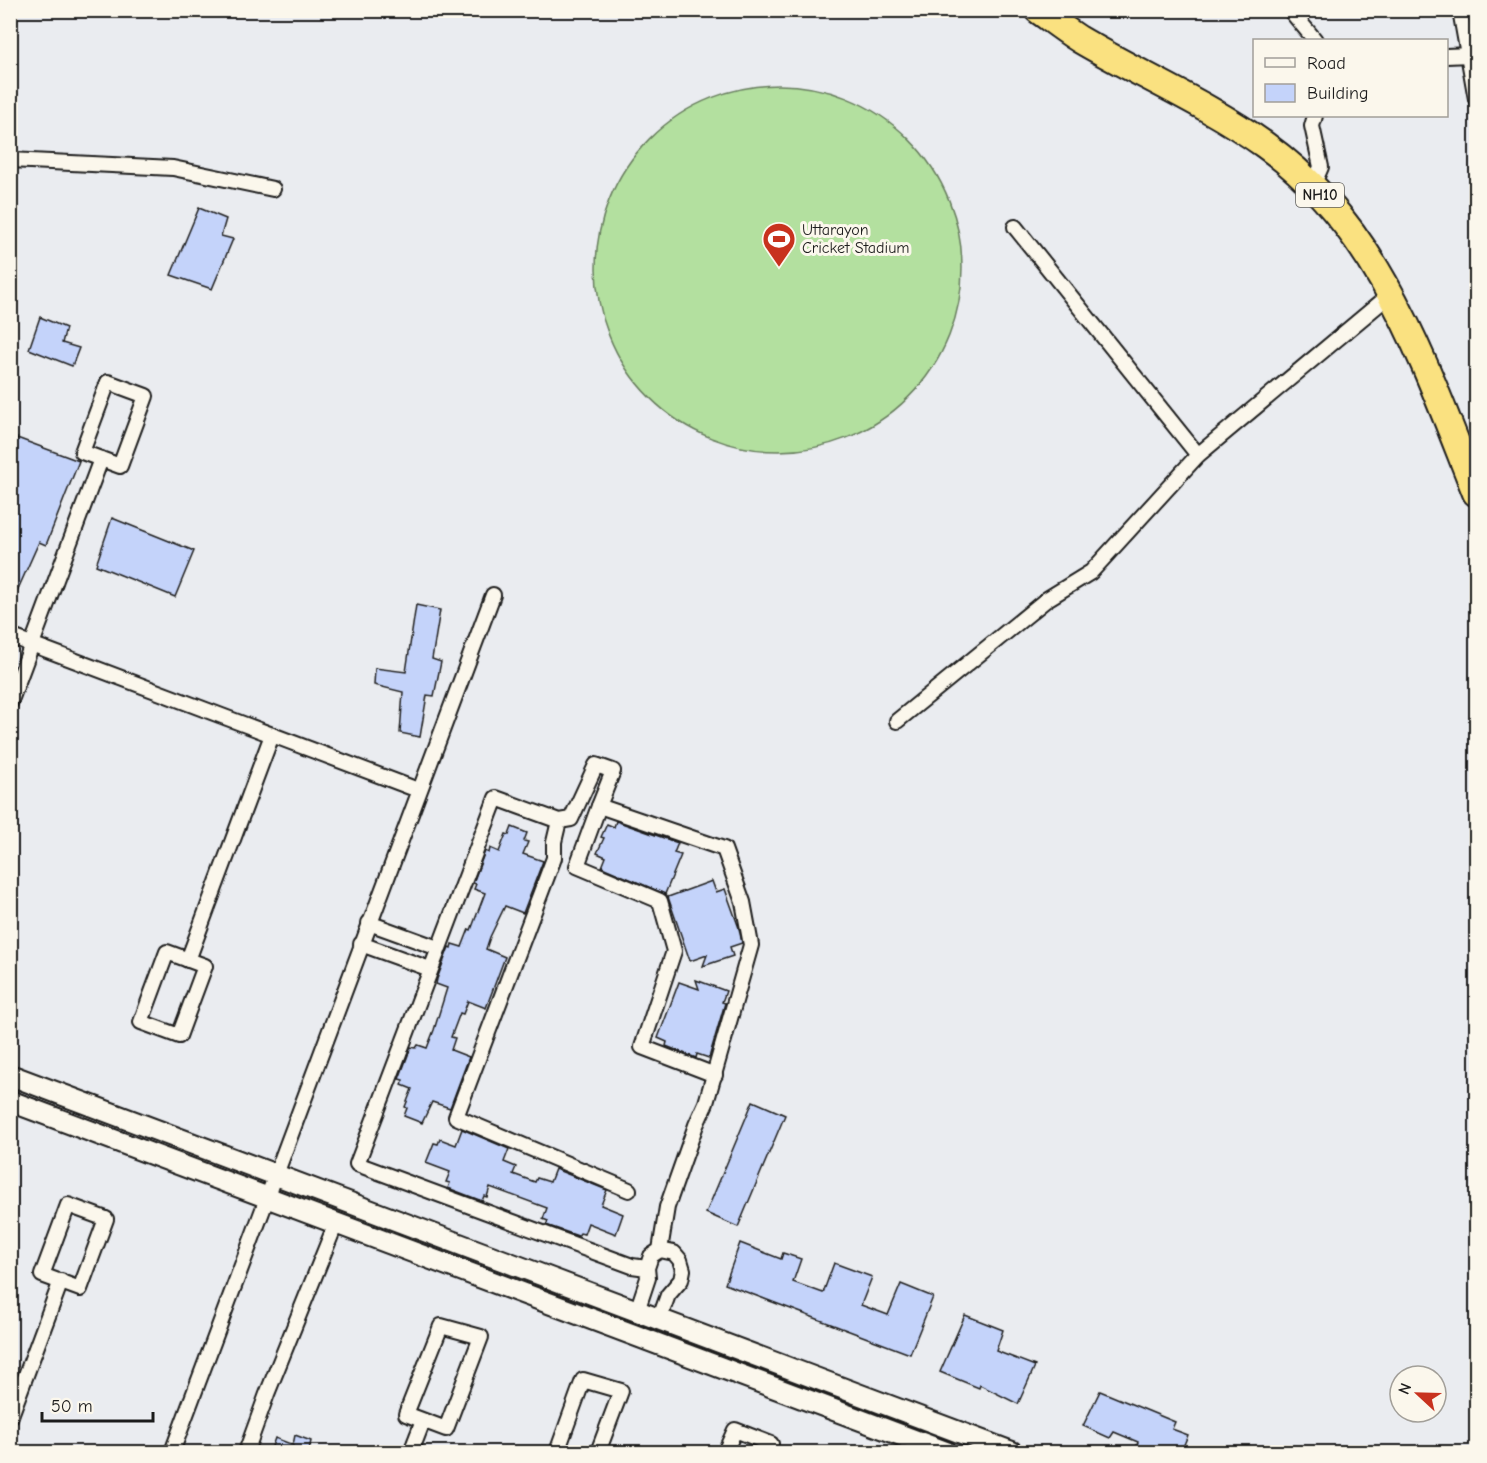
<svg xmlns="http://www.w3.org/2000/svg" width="1487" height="1463" viewBox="0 0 1487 1463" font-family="'Comic Neue',sans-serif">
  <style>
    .green { fill: #b3e09f; stroke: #687e5e; stroke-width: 1.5 }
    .building { fill: #c4d3fa; stroke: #1c1c1c; stroke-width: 1.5 }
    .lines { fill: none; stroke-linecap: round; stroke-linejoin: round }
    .street-casing { stroke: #1c1c1c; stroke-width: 18 }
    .secondary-casing { stroke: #1c1c1c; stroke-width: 24 }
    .highway-casing { stroke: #1c1c1c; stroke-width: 30 }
    .street { stroke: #fbf7ec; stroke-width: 14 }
    .secondary { stroke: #fbf7ec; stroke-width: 20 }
    .highway { stroke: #fae180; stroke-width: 26 }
    .labels { text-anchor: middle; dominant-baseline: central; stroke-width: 6; stroke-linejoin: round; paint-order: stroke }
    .shield { fill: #fbf7ec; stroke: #5f5e5a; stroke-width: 1.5 }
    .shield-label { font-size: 15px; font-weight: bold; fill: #1c1c1c }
    .poi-label { font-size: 16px; fill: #1c1c1c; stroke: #fbf7ec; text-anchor: start }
  </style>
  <rect width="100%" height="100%" fill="#eaecf0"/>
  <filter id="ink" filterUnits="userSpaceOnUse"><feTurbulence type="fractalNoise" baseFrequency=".0167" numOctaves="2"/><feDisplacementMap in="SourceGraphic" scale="12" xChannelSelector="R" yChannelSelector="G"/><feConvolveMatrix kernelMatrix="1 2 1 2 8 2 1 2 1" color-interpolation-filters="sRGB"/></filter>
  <g filter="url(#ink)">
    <circle class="green" cx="779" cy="268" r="183"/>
    <g class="building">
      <path d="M199,208L226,219L221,236L233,239L212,289L171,275Z"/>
      <path d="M40,317L66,328L62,343L79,348L72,366L29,349Z"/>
      <path d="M17,438L79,461L46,545L39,542L10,607V457Z"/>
      <path d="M112,518L194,551L175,597L96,565Z"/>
      <path d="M416,605L440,610L432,659L441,662L434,696L427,695L420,737L400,733L403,692L374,685L375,668L406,672Z"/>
      <path d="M616,821L678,843L674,853L681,855L665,894L602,867L606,857L597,853L604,838L601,837L607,824L614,827Z"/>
      <path d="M512,827L527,833L524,841L528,842L523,854L543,861L523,913L505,906L490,937L486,949L505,957L486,1008L468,1001L463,1014L460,1013L451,1037L455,1038L451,1050L469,1057L450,1108L432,1102L422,1123L404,1116L407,1108L405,1107L412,1089L402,1085L403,1080L399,1079L411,1047L416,1048L418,1045L427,1048L434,1030L447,988L436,984L437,979L449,947L451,948L452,944L462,947L469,929L471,930L485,893L474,889L476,884L473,883L485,851L489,853L490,848L499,852L506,834L509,835Z"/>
      <path d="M712,881L716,892L725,889L739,928L742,943L730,947L733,956L703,966L707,955L690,961L668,897Z"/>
      <path d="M696,980L726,991L722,1002L725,1003L709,1058L697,1054L696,1058L666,1046L667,1042L658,1038L679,982L699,989Z"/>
      <path d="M753,1101L785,1115L738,1227L706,1213Z"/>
      <path d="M462,1129L509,1149L504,1162L516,1167L513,1174L535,1182L537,1178L550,1182L555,1169L607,1190L601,1205L623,1214L616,1234L588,1223L584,1234L580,1233L578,1236L546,1225L548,1221L543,1219L547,1208L490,1187L487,1197L484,1196L482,1201L448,1188L450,1183L446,1182L450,1172L426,1163L434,1143L438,1144L440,1139L456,1145Z"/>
      <path d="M740,1243L781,1259L783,1253L801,1259L793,1282L823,1293L834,1263L872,1277L861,1305L888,1315L901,1284L933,1297L910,1354L725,1284Z"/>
      <path d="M965,1315L1003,1330L996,1351L1035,1366L1018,1404L980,1385L979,1388L940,1372Z"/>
      <path d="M1100,1391L1175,1422L1172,1429L1188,1435L1181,1452H1146L1136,1448L1138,1442L1114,1432L1110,1438L1083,1426Z"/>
      <path d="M295,1435L311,1441L309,1450L310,1452H270L275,1438L293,1445Z"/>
    </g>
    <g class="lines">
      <g class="street-casing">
        <g id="street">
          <path d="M1290,10L1315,40"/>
          <path d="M1460,10L1476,99"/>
          <path d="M1446,56L1470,55"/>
          <path d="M10,160L173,168L273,189"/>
          <path d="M1312,188L1321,167L1312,126L1315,116"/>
          <path d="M1015,227L1198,455"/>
          <path d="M108,382L146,396L120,466L82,452Z"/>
          <path d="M10,636L418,790"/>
          <path d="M10,703L101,459"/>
          <path d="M897,721L1047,599L1091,572L1198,455L1391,294"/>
          <path d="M599,806L577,866L660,901L674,951L642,1047L715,1075"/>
          <path d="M559,821L554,842V858L456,1117L629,1190"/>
          <path d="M369,923L438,948"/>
          <path d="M361,944L430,969"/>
          <path d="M167,952L205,966L179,1036L141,1022Z"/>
          <path d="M188,960L272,735"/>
          <path d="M68,1205L106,1219L80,1289L42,1275Z"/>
          <path d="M637,1311L648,1278L647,1268L651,1256L660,1250L667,1207L696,1125L706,1103L751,945L743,902L724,849L599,806L613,771L596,765L571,819L559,821L496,798L357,1164L632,1266L647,1268"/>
          <path d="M659,1320L668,1295L681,1280L683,1270L680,1260L674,1253L660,1250"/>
          <path d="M441,1326L481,1337L446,1429L406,1414Z"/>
          <path d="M10,1418L61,1281"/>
          <path d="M172,1452L493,595"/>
          <path d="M246,1452L267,1394L336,1223"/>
          <path d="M411,1452L423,1421"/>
          <path d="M557,1452L583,1380L621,1391L598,1452"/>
          <path d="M725,1452L735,1430L771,1444L768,1452"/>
        </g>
      </g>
      <g class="secondary-casing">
        <g id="secondary">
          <path d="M10,1075L1012,1452"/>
          <path d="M10,1101L946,1452"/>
        </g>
      </g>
      <g class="highway-casing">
        <path id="highway" d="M1038,10C1052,20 1065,30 1079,39C1140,75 1206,103 1265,145C1381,228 1425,366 1476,493"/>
      </g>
      <use href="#street" class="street"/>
      <use href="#secondary" class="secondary"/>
      <use href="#highway" class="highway"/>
    </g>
  </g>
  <defs>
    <g id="stadium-pin" transform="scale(1.725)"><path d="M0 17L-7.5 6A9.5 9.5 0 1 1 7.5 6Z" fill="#c8321e" stroke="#fbf7ec"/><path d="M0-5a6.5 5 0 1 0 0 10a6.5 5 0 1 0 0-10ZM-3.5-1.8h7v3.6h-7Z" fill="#fff"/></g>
  </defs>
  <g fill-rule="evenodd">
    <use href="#stadium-pin" x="779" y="239"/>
  </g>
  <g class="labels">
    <rect class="shield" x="1296" y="183" width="48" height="24" rx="4.5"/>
    <g class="shield-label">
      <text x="1320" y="195">NH10</text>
    </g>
    <g class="poi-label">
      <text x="802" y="230">Uttarayon<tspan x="802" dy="18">Cricket Stadium</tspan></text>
    </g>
  </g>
  <rect width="1487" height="1463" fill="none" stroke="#fbf7ec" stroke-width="36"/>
  <rect x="18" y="18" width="1451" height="1427" fill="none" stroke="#1c1c1c" stroke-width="2" filter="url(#ink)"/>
  <rect x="1253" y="39" width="195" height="78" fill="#fbf7ec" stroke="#a29f99" stroke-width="1.5"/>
  <rect x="1265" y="58" width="30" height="9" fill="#fbf7ec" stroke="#a29f99" stroke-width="1.5"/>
  <text x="1307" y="69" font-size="18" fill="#1c1c1c">Road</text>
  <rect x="1265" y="84" width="30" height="18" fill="#c4d3fa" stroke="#a29f99" stroke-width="1.5"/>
  <text x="1307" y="99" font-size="18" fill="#1c1c1c">Building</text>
  <g transform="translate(1418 1394) rotate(292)"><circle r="28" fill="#fbf7ec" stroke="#a29f99" stroke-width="1.5"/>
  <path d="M0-4.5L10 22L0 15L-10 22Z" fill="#c8321e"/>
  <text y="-9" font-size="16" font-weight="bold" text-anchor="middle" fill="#1c1c1c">N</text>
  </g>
  <path d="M42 1412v9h111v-9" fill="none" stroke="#1c1c1c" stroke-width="3"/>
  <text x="51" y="1412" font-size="18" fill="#1c1c1c" stroke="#fbf7ec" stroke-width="4.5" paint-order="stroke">50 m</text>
</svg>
